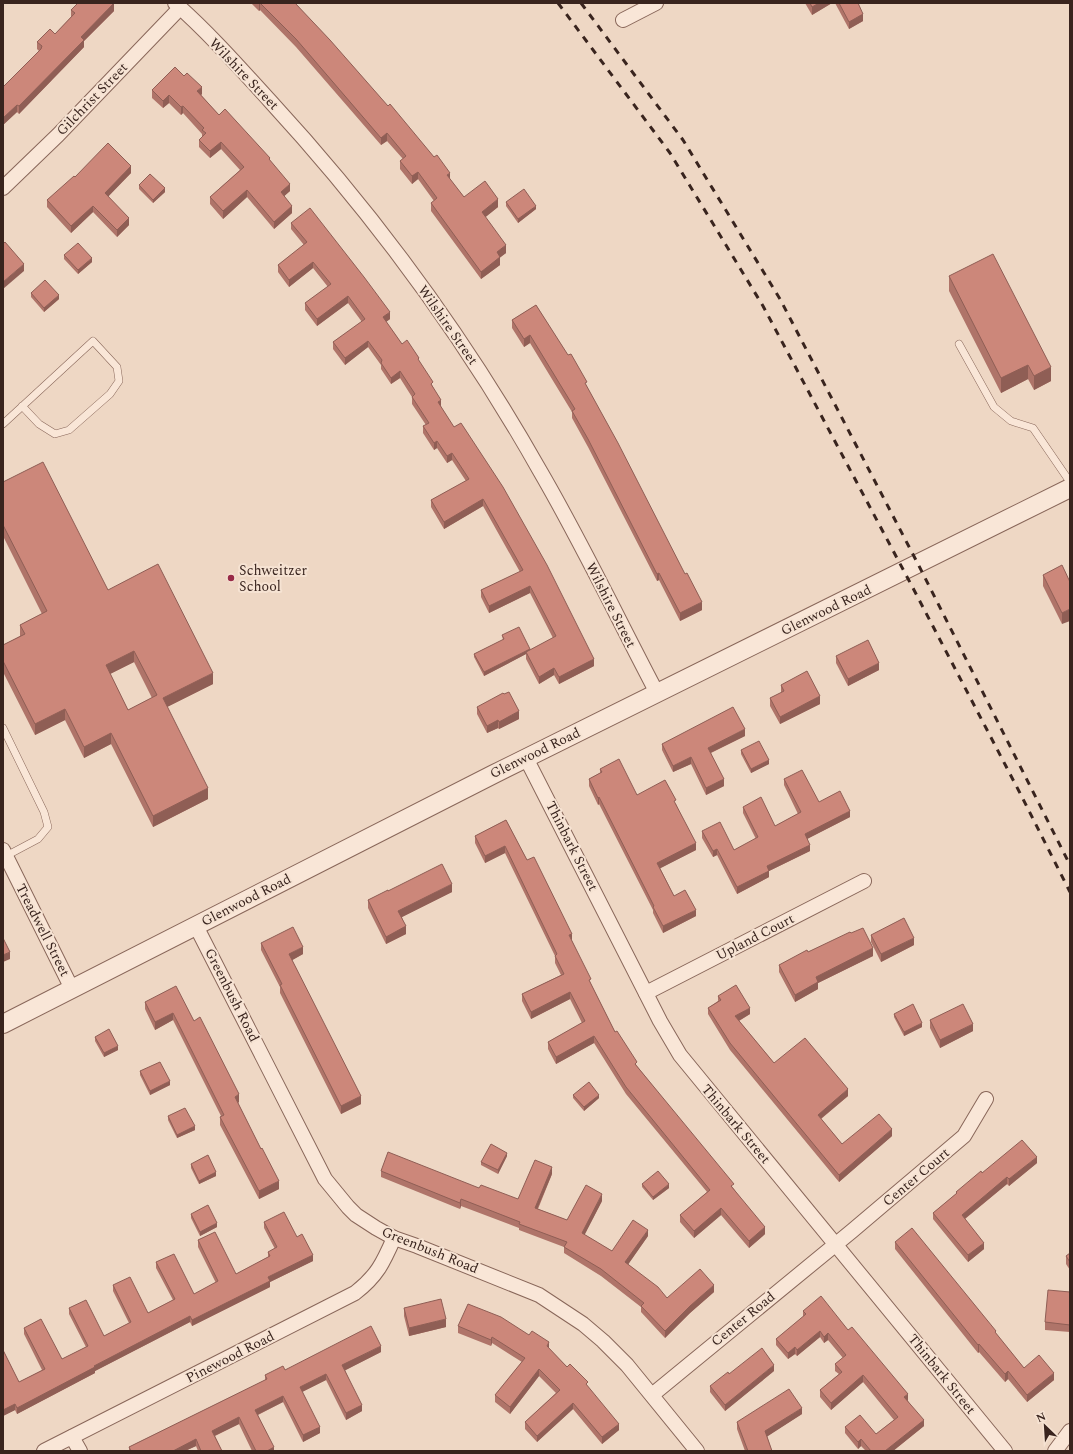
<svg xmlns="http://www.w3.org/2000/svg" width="1073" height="1454" viewBox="0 0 1073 1454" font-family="Spectral,serif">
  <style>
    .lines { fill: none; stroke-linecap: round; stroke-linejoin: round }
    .service-casing { stroke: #89675a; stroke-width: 8 }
    .minor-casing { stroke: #89675a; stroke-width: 16 }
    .tertiary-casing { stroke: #89675a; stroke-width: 20 }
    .service { stroke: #f9e6d7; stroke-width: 7 }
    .minor { stroke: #f9e6d7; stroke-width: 14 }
    .tertiary { stroke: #f9e6d7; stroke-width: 18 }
    .rail { stroke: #39241e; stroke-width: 3; stroke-dasharray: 7 7; stroke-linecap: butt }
    .wall { fill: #af7469; fill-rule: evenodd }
    .shaded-wall { fill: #8f5e55 }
    .building { fill: #cc877a; stroke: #8f5e55; fill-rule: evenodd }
    .poi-dot { fill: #982a47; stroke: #f6e3d3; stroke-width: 1.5 }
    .labels { text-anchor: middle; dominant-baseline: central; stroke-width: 4; stroke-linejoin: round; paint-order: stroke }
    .street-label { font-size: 14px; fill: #39241e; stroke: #f6e3d3 }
    .poi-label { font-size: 14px; fill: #39241e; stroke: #f6e3d3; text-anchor: start }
  </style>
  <rect width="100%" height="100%" fill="#eed7c4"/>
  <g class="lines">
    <g class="service-casing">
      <g id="service">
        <path d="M959,344L994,407L1011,421L1033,428L1070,482"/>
        <path d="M3,424L93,341L117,367L119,381L110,394L69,430L55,434L39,424L22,406"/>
        <path d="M3,728L44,812L48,827L38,839L6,856"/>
      </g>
    </g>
    <g class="minor-casing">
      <g id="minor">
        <path d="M175,3C209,33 239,67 270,101C373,213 465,338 540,471C582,543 618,619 657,693"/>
        <path d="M623,20L656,3"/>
        <path d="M3,188L58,135L180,8"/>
        <path d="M526,758L660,1021L680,1055L1005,1451"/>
        <path d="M3,850L72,989"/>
        <path d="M196,926L325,1179L348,1207L356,1215L376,1228L394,1238L417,1246L539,1295L583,1324L603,1341L627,1365L697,1451"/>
        <path d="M646,993L864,881"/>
        <path d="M652,1395L852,1231L944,1153L964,1136L986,1099"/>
        <path d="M72,1437L80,1451"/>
        <path d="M44,1451L355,1293C377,1276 383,1263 394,1238"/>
        <path d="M1055,1451L1070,1431"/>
      </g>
    </g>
    <g class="tertiary-casing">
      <path id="tertiary" d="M3,1024L494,774L1070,488"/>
    </g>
    <use href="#service" class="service"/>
    <use href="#minor" class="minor"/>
    <use href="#tertiary" class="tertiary"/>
    <g class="rail">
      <path d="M558,3L670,153L763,306L914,590L1021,795L1070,892"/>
      <path d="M581,3L683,140L780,299L918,564L1070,865"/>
    </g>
  </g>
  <g class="wall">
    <path d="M251,3H295L450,180L464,197L498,207L485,217L506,253L500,257V265L481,279L431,211V203L434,201L418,179L412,184L400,169V161L403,159L387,141L381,145L296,47L260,10L259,11Z"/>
    <path d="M805,3H832L812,15Z"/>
    <path d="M835,3H858L863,21L849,29Z"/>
    <path d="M71,10L114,11L84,41V47L19,114L17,112L3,125V87L39,51L37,49V42L55,34L71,17Z"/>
    <path d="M152,90L202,94L201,95L219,115L270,161L290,191L284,196L292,213L274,229L247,197L223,219L210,204V197L240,170L221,149L210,158L199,147V140L202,137V134L183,113L181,115L169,103L163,108L152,98Z"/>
    <path d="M131,173L108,196L129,225L117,237L93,212L71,233L47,207V200L75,177Z"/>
    <path d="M139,185L165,192L153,203L139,189Z"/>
    <path d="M506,202L536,209L518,223L506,206Z"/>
    <path d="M291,223L390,319L386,322L402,344L419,362L433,387L441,407L594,666L559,684L554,675L539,684L526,659V654L484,676L474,657V654L503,640L502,635L530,650L553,638L530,593L489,613L481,597V590L520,572L483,506L444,529L431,507V500L466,481L452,460L447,463L437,448L434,450L423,433V426L426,425L412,404V397L400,378L391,384L381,369V365L368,347L345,365L333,349V342L362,322L348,303L317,326L305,310V303L328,287L313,268L289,287L278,272V265L304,245L291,229Z"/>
    <path d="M64,255L92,262L78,274L64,259Z"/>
    <path d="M949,276L1051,381L1034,390L1028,379L1001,393L949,291Z"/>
    <path d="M31,293L59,299L44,312L31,297Z"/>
    <path d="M536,305L587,387L702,610L680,621L659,580L657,581L588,447L572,418V412L530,343L524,347L512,328V320Z"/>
    <path d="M3,482L108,590L213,684L167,707L208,799L153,827L111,744L84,758L65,720L35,735L3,672V645L20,636V625L42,614L3,536ZM134,662L152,698L128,710L110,674Z"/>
    <path d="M1043,575L1070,582L1062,624L1043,586Z"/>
    <path d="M836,656L879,670L848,686L836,663Z"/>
    <path d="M781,685L820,704L780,724L770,706V698L781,693Z"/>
    <path d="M477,707L519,719L499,729L498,728L487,733L477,714Z"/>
    <path d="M745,736L711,753L724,786L706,795L691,764L673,772L662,750V744Z"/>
    <path d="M741,750L769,764L751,773L741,754Z"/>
    <path d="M600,769L637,795L676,804L696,850L660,868L674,896L696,916L663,933L653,913V910L599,804L598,805L589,786V779L600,773Z"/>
    <path d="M784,779L819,802L850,817L807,839L810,851L769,871V877L737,894L717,855L713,857L702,838V831L734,850L756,839L743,813V807L775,826L798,814L784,785Z"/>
    <path d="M506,820L527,860L572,941L591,984L615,1032L637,1066L734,1189L765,1234L749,1248L721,1215L694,1238L680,1222V1215L707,1192L626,1094L594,1043L556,1064L548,1049V1042L582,1023L570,999L531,1019L522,1001V994L561,975L555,963V956L505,853L485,863L475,843V836Z"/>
    <path d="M388,891L452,892L402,917L406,934L386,944L368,908V900Z"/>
    <path d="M851,933L873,956L818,983V989L795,1002L779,972V965Z"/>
    <path d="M871,935L914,945L881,962L871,942Z"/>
    <path d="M261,943L303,954L292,960L361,1104L341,1114L280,993V987L261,950Z"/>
    <path d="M718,996L750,1014L739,1021L774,1063L848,1096L821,1119L842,1144L892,1136L839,1182L730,1050L708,1014V1008L718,1001Z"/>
    <path d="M145,1002L194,1021L239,1102L238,1103L261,1149L279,1189L259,1199L220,1125V1117L221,1116L173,1020L155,1030L145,1009Z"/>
    <path d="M894,1014L922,1027L904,1036L894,1017Z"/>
    <path d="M930,1020L973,1031L940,1048L930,1028Z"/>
    <path d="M95,1037L118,1050L104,1057L95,1041Z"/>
    <path d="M140,1071L170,1085L150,1095L140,1075Z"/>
    <path d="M573,1095L599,1098L584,1111L573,1098Z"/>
    <path d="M168,1116L195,1130L177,1138L168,1120Z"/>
    <path d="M507,1156L498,1174L481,1165V1162Z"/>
    <path d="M1037,1163L1009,1186L1007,1184L965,1219L984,1249L968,1262L933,1219V1213L956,1194V1192L982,1173Z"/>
    <path d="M191,1164L216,1176L199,1184L191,1168Z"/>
    <path d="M381,1171L479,1188L518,1199L552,1174L538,1209L567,1220L602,1201L584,1235L612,1251L648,1236L628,1264L667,1298L714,1292L690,1313L665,1338L641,1312V1307L601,1276L564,1253V1247L519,1230V1228L461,1206L460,1209L381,1177Z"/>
    <path d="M642,1184L669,1188L653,1200L642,1187Z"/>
    <path d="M191,1214L217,1227L200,1236L191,1218Z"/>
    <path d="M264,1222L297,1237L313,1261L270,1282V1287L192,1326L190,1322L95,1371V1373L17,1414L15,1410L3,1416V1350L19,1382L42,1370L24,1334V1328L62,1359L86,1347L69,1314V1308L104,1336L129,1323L113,1291V1285L148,1313L173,1300L156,1268V1262L194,1294L216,1283L198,1247V1240L236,1274L268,1257V1252L275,1249L264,1228Z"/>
    <path d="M895,1242L996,1334L1024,1368L1054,1380L1027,1402L1008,1379L1005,1382L979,1352L978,1353L895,1249Z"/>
    <path d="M1070,1253V1270L1066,1264V1256Z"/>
    <path d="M1070,1292V1332L1045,1330V1322Z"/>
    <path d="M404,1308L446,1327L409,1336L404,1316Z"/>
    <path d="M803,1311L848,1330L908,1400V1401L924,1426L893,1451H866L861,1446L858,1449L845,1433V1427L876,1434L894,1420L863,1382L831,1410L820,1397V1390L839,1374L835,1371V1364L843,1358L828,1340L824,1343L820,1337L797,1356L795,1354L788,1359L776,1345V1339L803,1317Z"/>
    <path d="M458,1326L549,1349L588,1387L619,1430L602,1444L573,1409L537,1442L525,1429V1422L556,1393L539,1376L510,1414L495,1402V1395L522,1362L492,1343L491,1346L458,1333Z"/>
    <path d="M381,1352L345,1370L362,1411L346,1420L326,1380L302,1392L320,1433L303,1442L283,1402L258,1415L274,1451H252L239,1424L215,1436L222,1451H198L196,1446L185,1451H129V1447L265,1380V1375L285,1370Z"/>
    <path d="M774,1371L725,1411L710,1392V1386Z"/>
    <path d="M802,1414L767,1436L772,1451H745L737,1429V1422Z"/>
  </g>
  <g class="shaded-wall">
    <path d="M114,3V11L84,41V47L19,114V106L81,37Z"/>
    <path d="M260,3V10L259,11V4Z"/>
    <path d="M819,3H832L812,15V7Z"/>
    <path d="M863,14V21L849,29V22Z"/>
    <path d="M202,87V94L197,99V91Z"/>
    <path d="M169,95V103L163,108V101Z"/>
    <path d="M17,105V112L3,125V118Z"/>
    <path d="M183,106V113L181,115V107Z"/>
    <path d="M387,133V141L381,145V138Z"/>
    <path d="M221,142V149L210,158V151Z"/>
    <path d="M131,166V173L105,200V193Z"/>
    <path d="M418,172V179L412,184V176Z"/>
    <path d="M450,173V180L447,175Z"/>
    <path d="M290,184V191L281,199V192Z"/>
    <path d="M165,188V192L153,203V200Z"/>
    <path d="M247,190V197L223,219V211Z"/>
    <path d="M498,199V207L482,220V212Z"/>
    <path d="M93,206V212L71,233V226Z"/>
    <path d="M292,206V213L274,229V222Z"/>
    <path d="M536,206V209L518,223V219Z"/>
    <path d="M129,218V225L117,237V230Z"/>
    <path d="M506,245V253L497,260V252Z"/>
    <path d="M500,257V265L481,279V272Z"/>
    <path d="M92,258V262L78,274V270Z"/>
    <path d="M313,262V268L289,287V280Z"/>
    <path d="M24,264V271L3,289V282Z"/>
    <path d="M59,295V299L44,312V308Z"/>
    <path d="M348,296V303L317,326V319Z"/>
    <path d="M390,312V319L383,324V317Z"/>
    <path d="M530,335V343L524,347V339Z"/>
    <path d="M368,341V347L345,365V358Z"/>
    <path d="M1028,365V379L1001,393V378Z"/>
    <path d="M1051,367V381L1034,390V376Z"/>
    <path d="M400,371V378L391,384V378Z"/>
    <path d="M441,400V407L438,402Z"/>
    <path d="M437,441V448L434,450V443Z"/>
    <path d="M452,453V460L447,463V456Z"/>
    <path d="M483,499V506L444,529V522Z"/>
    <path d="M659,573V580L657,581V574Z"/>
    <path d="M530,586V593L489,613V606Z"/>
    <path d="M702,602V610L680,621V613Z"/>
    <path d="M1070,609V621L1062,624V613Z"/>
    <path d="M530,649V652H526V654L484,676V672Z"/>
    <path d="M134,651V662L106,676V665Z"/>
    <path d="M594,659V666L559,684V677Z"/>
    <path d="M879,663V670L848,686V679Z"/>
    <path d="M554,668V675L539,684V677Z"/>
    <path d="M213,673V684L163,709V698Z"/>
    <path d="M820,696V704L780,724V717Z"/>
    <path d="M65,709V720L35,735V724Z"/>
    <path d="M519,711V719L499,729V722Z"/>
    <path d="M498,720V728L487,733V726Z"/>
    <path d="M745,729V736L708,754V748Z"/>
    <path d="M111,733V744L84,758V747Z"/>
    <path d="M691,757V764L673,772V766Z"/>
    <path d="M769,760V764L751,773V769Z"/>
    <path d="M724,779V786L706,795V788Z"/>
    <path d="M208,788V799L153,827V816Z"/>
    <path d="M599,797V804L598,805V798Z"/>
    <path d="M850,811V817L805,840V834Z"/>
    <path d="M696,843V850L657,870V863Z"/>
    <path d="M810,845V851L769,871V877L737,894V887L767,866Z"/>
    <path d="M505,846V853L485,863V856Z"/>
    <path d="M717,849V855L713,857V851Z"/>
    <path d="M452,884V892L398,919V911Z"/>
    <path d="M696,910V916L663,933V926Z"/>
    <path d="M406,926V934L386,944V937Z"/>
    <path d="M572,934V941L569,935Z"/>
    <path d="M914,938V945L881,962V954Z"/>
    <path d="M303,947V954L289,962V954Z"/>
    <path d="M873,948V956L818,983V989L795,1002V995L816,977Z"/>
    <path d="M10,952V959L3,962V955Z"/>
    <path d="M570,992V999L531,1019V1012Z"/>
    <path d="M750,1008V1014L735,1023V1016Z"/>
    <path d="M173,1013V1020L155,1030V1022Z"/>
    <path d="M922,1023V1027L904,1036V1032Z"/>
    <path d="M973,1024V1031L940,1048V1040Z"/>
    <path d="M594,1036V1043L556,1064V1057Z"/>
    <path d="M118,1046V1050L104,1057V1053Z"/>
    <path d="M170,1081V1085L150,1095V1091Z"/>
    <path d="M848,1089V1096L818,1121V1115Z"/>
    <path d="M239,1094V1102L235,1104V1097Z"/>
    <path d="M599,1095V1098L584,1111V1107Z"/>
    <path d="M361,1096V1104L341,1114V1106Z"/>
    <path d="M195,1126V1130L177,1138V1135Z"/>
    <path d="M892,1129V1136L839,1182V1175Z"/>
    <path d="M507,1153V1156L498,1174V1170Z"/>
    <path d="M1037,1157V1163L1009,1186V1179Z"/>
    <path d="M552,1167V1174L535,1214V1208Z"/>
    <path d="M216,1172V1176L199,1184V1181Z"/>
    <path d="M1007,1177V1184L962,1221V1215Z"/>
    <path d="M279,1181V1189L259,1199V1191Z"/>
    <path d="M669,1184V1188L653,1200V1197Z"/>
    <path d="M602,1194V1201L582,1240V1233Z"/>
    <path d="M461,1199V1206L460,1209V1203Z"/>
    <path d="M721,1208V1215L694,1238V1231Z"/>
    <path d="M217,1223V1227L200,1236V1232Z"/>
    <path d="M765,1227V1234L749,1248V1241Z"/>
    <path d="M648,1230V1236L625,1269V1262Z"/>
    <path d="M984,1243V1249L968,1262V1255Z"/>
    <path d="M313,1255V1261L270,1282V1287L192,1326V1320L268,1277Z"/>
    <path d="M714,1285V1292L690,1313L665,1338V1331L690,1306Z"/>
    <path d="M190,1316V1322L95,1371V1373L17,1414V1408L94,1366Z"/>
    <path d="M446,1319V1327L409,1336V1328Z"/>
    <path d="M820,1331V1337L797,1356V1350Z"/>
    <path d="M828,1333V1340L824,1343V1337Z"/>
    <path d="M492,1337V1343L491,1346V1340Z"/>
    <path d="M549,1342V1349L547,1346Z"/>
    <path d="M979,1344V1352L978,1353V1345Z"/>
    <path d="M381,1346V1352L342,1372V1365Z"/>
    <path d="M795,1347V1354L788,1359V1353Z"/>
    <path d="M774,1365V1371L725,1411V1405Z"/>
    <path d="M539,1369V1376L510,1414V1407Z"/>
    <path d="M1008,1371V1379L1005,1382V1374Z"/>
    <path d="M1054,1373V1380L1027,1402V1395Z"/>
    <path d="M326,1374V1380L300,1393V1387Z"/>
    <path d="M863,1375V1382L831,1410V1403Z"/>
    <path d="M908,1394V1400L904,1404V1397Z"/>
    <path d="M283,1396V1402L255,1416V1410Z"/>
    <path d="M573,1403V1409L537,1442V1436Z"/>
    <path d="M15,1404V1410L3,1416V1410Z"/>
    <path d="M362,1405V1411L346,1420V1413Z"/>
    <path d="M802,1408V1414L765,1438V1431Z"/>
    <path d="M239,1417V1424L212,1437V1431Z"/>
    <path d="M924,1420V1426L893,1451H885Z"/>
    <path d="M619,1424V1430L602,1444V1437Z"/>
    <path d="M320,1427V1433L303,1442V1435Z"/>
    <path d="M196,1439V1446L185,1451H173Z"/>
    <path d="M861,1439V1446L858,1449V1442Z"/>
    <path d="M274,1447V1451H267Z"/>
  </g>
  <g class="building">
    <path d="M78,3H114L81,37L84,40L19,106L17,105L3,118V87L41,49L42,46L37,42L50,29L55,34L75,13L71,10Z"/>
    <path d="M260,3H295L330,40L388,106L390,104L434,157L437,155L450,173L447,175L464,197L485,181L498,199L482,212L506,245L497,252L500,257L481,272L431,203L437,198L418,172L412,176L400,161L406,156L387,133L381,138L296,39Z"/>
    <path d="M810,3H819L812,7Z"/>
    <path d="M839,3H858L863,14L849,22Z"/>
    <path d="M175,67L184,76L187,73L202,87L197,91L219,115L225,109L270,158L269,159L290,184L281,192L292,206L274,222L247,190L223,211L210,197L244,167L221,142L210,151L199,140L206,133L202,130L204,128L183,106L181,107L169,95L163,101L152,90Z"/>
    <path d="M108,143L131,166L105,193L129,218L117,230L93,206L71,226L47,200L74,176L75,177Z"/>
    <path d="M150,174L165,188L153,200L139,185Z"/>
    <path d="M524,189L536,206L518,219L506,202Z"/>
    <path d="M310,208L364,277L390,312L383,317L402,344L407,340L419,358L418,359L433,382L431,384L441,400L438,402L454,427L461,423L503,487L547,565L594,659L559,677L554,668L539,677L526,652L556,636L530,586L489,606L481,590L523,570L483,499L444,522L431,500L469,479L452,453L447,456L437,441L434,443L423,426L429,423L412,397L415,394L400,371L391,378L381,363L382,360L368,341L345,358L333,342L365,319L348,296L317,319L305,303L331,284L313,262L289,280L278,265L307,242L291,223Z"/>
    <path d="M5,242L24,264L3,282V244Z"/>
    <path d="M78,243L92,258L78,270L64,255Z"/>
    <path d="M993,254L1051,367L1034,376L1028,365L1001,378L949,276Z"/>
    <path d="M45,280L59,295L44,308L31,293Z"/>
    <path d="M536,305L568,355L571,354L587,382L585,383L618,443L685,574L687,573L702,602L680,613L659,573L657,574L588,439L572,411L575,409L530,335L524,339L512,320Z"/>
    <path d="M43,462L108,590L158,564L213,673L163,698L208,788L153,816L111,733L84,747L65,709L35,724L3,661V645L25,634L20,625L47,611L3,525V482ZM134,651L157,695L128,710L106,665Z"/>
    <path d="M1062,565L1070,582V609L1062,613L1043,575Z"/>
    <path d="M519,627L530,649L484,672L474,654L504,639L502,635Z"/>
    <path d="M868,640L879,663L848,679L836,656Z"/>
    <path d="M807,671L820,696L780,717L770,698L784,691L781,685Z"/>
    <path d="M509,692L519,711L499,722L498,720L487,726L477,707L503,693L504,694Z"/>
    <path d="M733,707L745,729L708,748L724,779L706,788L691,757L673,766L662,744Z"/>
    <path d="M759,741L769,760L751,769L741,750Z"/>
    <path d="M619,759L637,795L665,780L676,800L674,801L696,843L657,863L674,896L685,890L696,910L663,926L653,907L654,906L599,797L598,798L589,779L602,772L600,769Z"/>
    <path d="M802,770L819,802L840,791L850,811L805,834L810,845L767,866L769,871L737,887L717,849L713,851L702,831L720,822L734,850L758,837L743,807L761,797L775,826L801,812L784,779Z"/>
    <path d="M506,820L527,860L534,857L572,934L569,935L591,979L589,980L615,1032L617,1031L637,1062L635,1064L734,1184L731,1186L765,1227L749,1241L721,1208L694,1231L680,1215L710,1190L626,1087L594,1036L556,1057L548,1042L585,1021L570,992L531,1012L522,994L564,974L555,956L557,954L505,846L485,856L475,836Z"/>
    <path d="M442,864L452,884L398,911L406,926L386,937L368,900L388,890V891Z"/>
    <path d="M904,918L914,938L881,954L871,935Z"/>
    <path d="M293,927L303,947L289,954L361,1096L341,1106L280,985L282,984L261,943Z"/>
    <path d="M863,928L873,948L816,977L818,982L795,995L779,965L807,950L808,952L850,932L851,933Z"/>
    <path d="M3,938L10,952L3,955Z"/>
    <path d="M736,985L750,1008L735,1016L774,1063L805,1038L848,1089L818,1115L842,1144L879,1114L892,1129L839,1175L730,1043L708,1008L721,1000L718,996Z"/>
    <path d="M176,986L194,1021L200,1017L239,1094L235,1097L261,1149L262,1148L279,1181L259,1191L220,1117L224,1115L173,1013L155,1022L145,1002Z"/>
    <path d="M913,1004L922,1023L904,1032L894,1014Z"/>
    <path d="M963,1004L973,1024L940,1040L930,1020Z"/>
    <path d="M109,1029L118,1046L104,1053L95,1037Z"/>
    <path d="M160,1062L170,1081L150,1091L140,1071Z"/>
    <path d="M589,1082L599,1095L584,1107L573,1095Z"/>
    <path d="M185,1108L195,1126L177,1135L168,1116Z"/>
    <path d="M1022,1140L1037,1157L1009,1179L1007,1177L962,1215L984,1243L968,1255L933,1213L957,1193L956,1192L981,1171L982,1173Z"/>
    <path d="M491,1144L507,1153L498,1170L481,1162Z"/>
    <path d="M388,1152L479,1188L481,1185L518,1199L535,1160L552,1167L535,1208L567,1220L586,1185L602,1194L582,1233L612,1251L633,1220L648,1230L625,1262L658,1287L667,1298L700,1269L714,1285L690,1306L665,1331L641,1306L644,1303L601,1269L564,1247L567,1242L519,1224L520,1222L461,1199L460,1203L381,1171Z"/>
    <path d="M208,1155L216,1172L199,1181L191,1164Z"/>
    <path d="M658,1171L669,1184L653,1197L642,1184Z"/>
    <path d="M208,1205L217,1223L200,1232L191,1214Z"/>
    <path d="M284,1212L297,1237L302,1234L313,1255L268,1277L270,1281L192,1320L190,1316L94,1366L95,1367L17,1408L15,1404L3,1410V1350L19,1382L45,1369L24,1328L41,1319L62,1359L88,1346L69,1308L86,1300L104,1336L131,1322L113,1285L130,1277L148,1313L175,1299L156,1262L174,1254L194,1294L218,1281L198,1240L215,1232L236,1274L270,1256L268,1252L277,1247L264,1222Z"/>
    <path d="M912,1228L996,1331L995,1332L1024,1368L1039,1355L1054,1373L1027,1395L1008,1371L1005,1374L979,1344L978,1345L895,1242Z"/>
    <path d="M1070,1253V1262L1066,1256Z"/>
    <path d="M1048,1290L1070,1292V1325L1045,1322Z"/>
    <path d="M821,1296L848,1330L852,1327L908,1394L904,1397L924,1420L885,1451H871L861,1439L858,1442L845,1427L860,1415L876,1434L898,1417L863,1375L831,1403L820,1390L842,1372L835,1364L846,1355L828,1333L824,1337L820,1331L797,1350L795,1347L788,1353L776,1339L806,1314L803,1311Z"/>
    <path d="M441,1299L446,1319L409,1328L404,1308Z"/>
    <path d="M468,1304L501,1317L529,1335L532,1331L549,1342L547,1346L567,1367L570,1364L588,1382L586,1384L619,1424L602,1437L573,1403L537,1436L525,1422L560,1390L539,1369L510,1407L495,1395L525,1358L492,1337L491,1340L458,1326Z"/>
    <path d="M371,1326L381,1346L342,1365L362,1405L346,1413L326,1374L300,1387L320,1427L303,1435L283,1396L255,1410L274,1447L267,1451H256L239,1417L212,1431L222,1451H201L196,1439L173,1451H131L129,1447L267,1379L265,1375L283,1366L285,1370Z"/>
    <path d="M762,1348L774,1365L725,1405L710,1386L728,1372L729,1374Z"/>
    <path d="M789,1389L802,1408L765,1431L772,1451H748L737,1422Z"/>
  </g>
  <circle class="poi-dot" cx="231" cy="578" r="4"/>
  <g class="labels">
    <g class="street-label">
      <text transform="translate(244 74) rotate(46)">Wilshire Street</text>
      <text transform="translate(92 99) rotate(-46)">Gilchrist Street</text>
      <text transform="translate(448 325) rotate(55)">Wilshire Street</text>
      <text transform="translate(611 605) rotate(63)">Wilshire Street</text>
      <text transform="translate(826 610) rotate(-26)">Glenwood Road</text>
      <text transform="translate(535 753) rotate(-26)">Glenwood Road</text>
      <text transform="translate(572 846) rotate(63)">Thinbark Street</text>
      <text transform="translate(246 900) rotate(-27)">Glenwood Road</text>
      <text transform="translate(43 930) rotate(63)">Treadwell Street</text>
      <text transform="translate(755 937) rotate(-27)">Upland Court</text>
      <text transform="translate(232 995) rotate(63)">Greenbush Road</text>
      <text transform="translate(736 1124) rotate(50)">Thinbark Street</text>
      <text transform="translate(916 1177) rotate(-40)">Center Court</text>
      <text transform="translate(430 1250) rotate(22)">Greenbush Road</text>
      <text transform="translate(743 1319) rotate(-39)">Center Road</text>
      <text transform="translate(230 1357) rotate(-27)">Pinewood Road</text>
      <text transform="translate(942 1374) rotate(51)">Thinbark Street</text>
    </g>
    <g class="poi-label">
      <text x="239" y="570">Schweitzer<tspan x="239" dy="16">School</tspan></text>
    </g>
  </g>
  <rect width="1073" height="1454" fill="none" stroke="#39241e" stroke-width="8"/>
  <g transform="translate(1045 1426) rotate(335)" stroke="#f6e3d3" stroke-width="3" paint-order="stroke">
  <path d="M0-3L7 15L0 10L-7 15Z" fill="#39241e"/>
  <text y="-6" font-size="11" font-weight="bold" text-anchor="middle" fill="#39241e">N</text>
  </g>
</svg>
